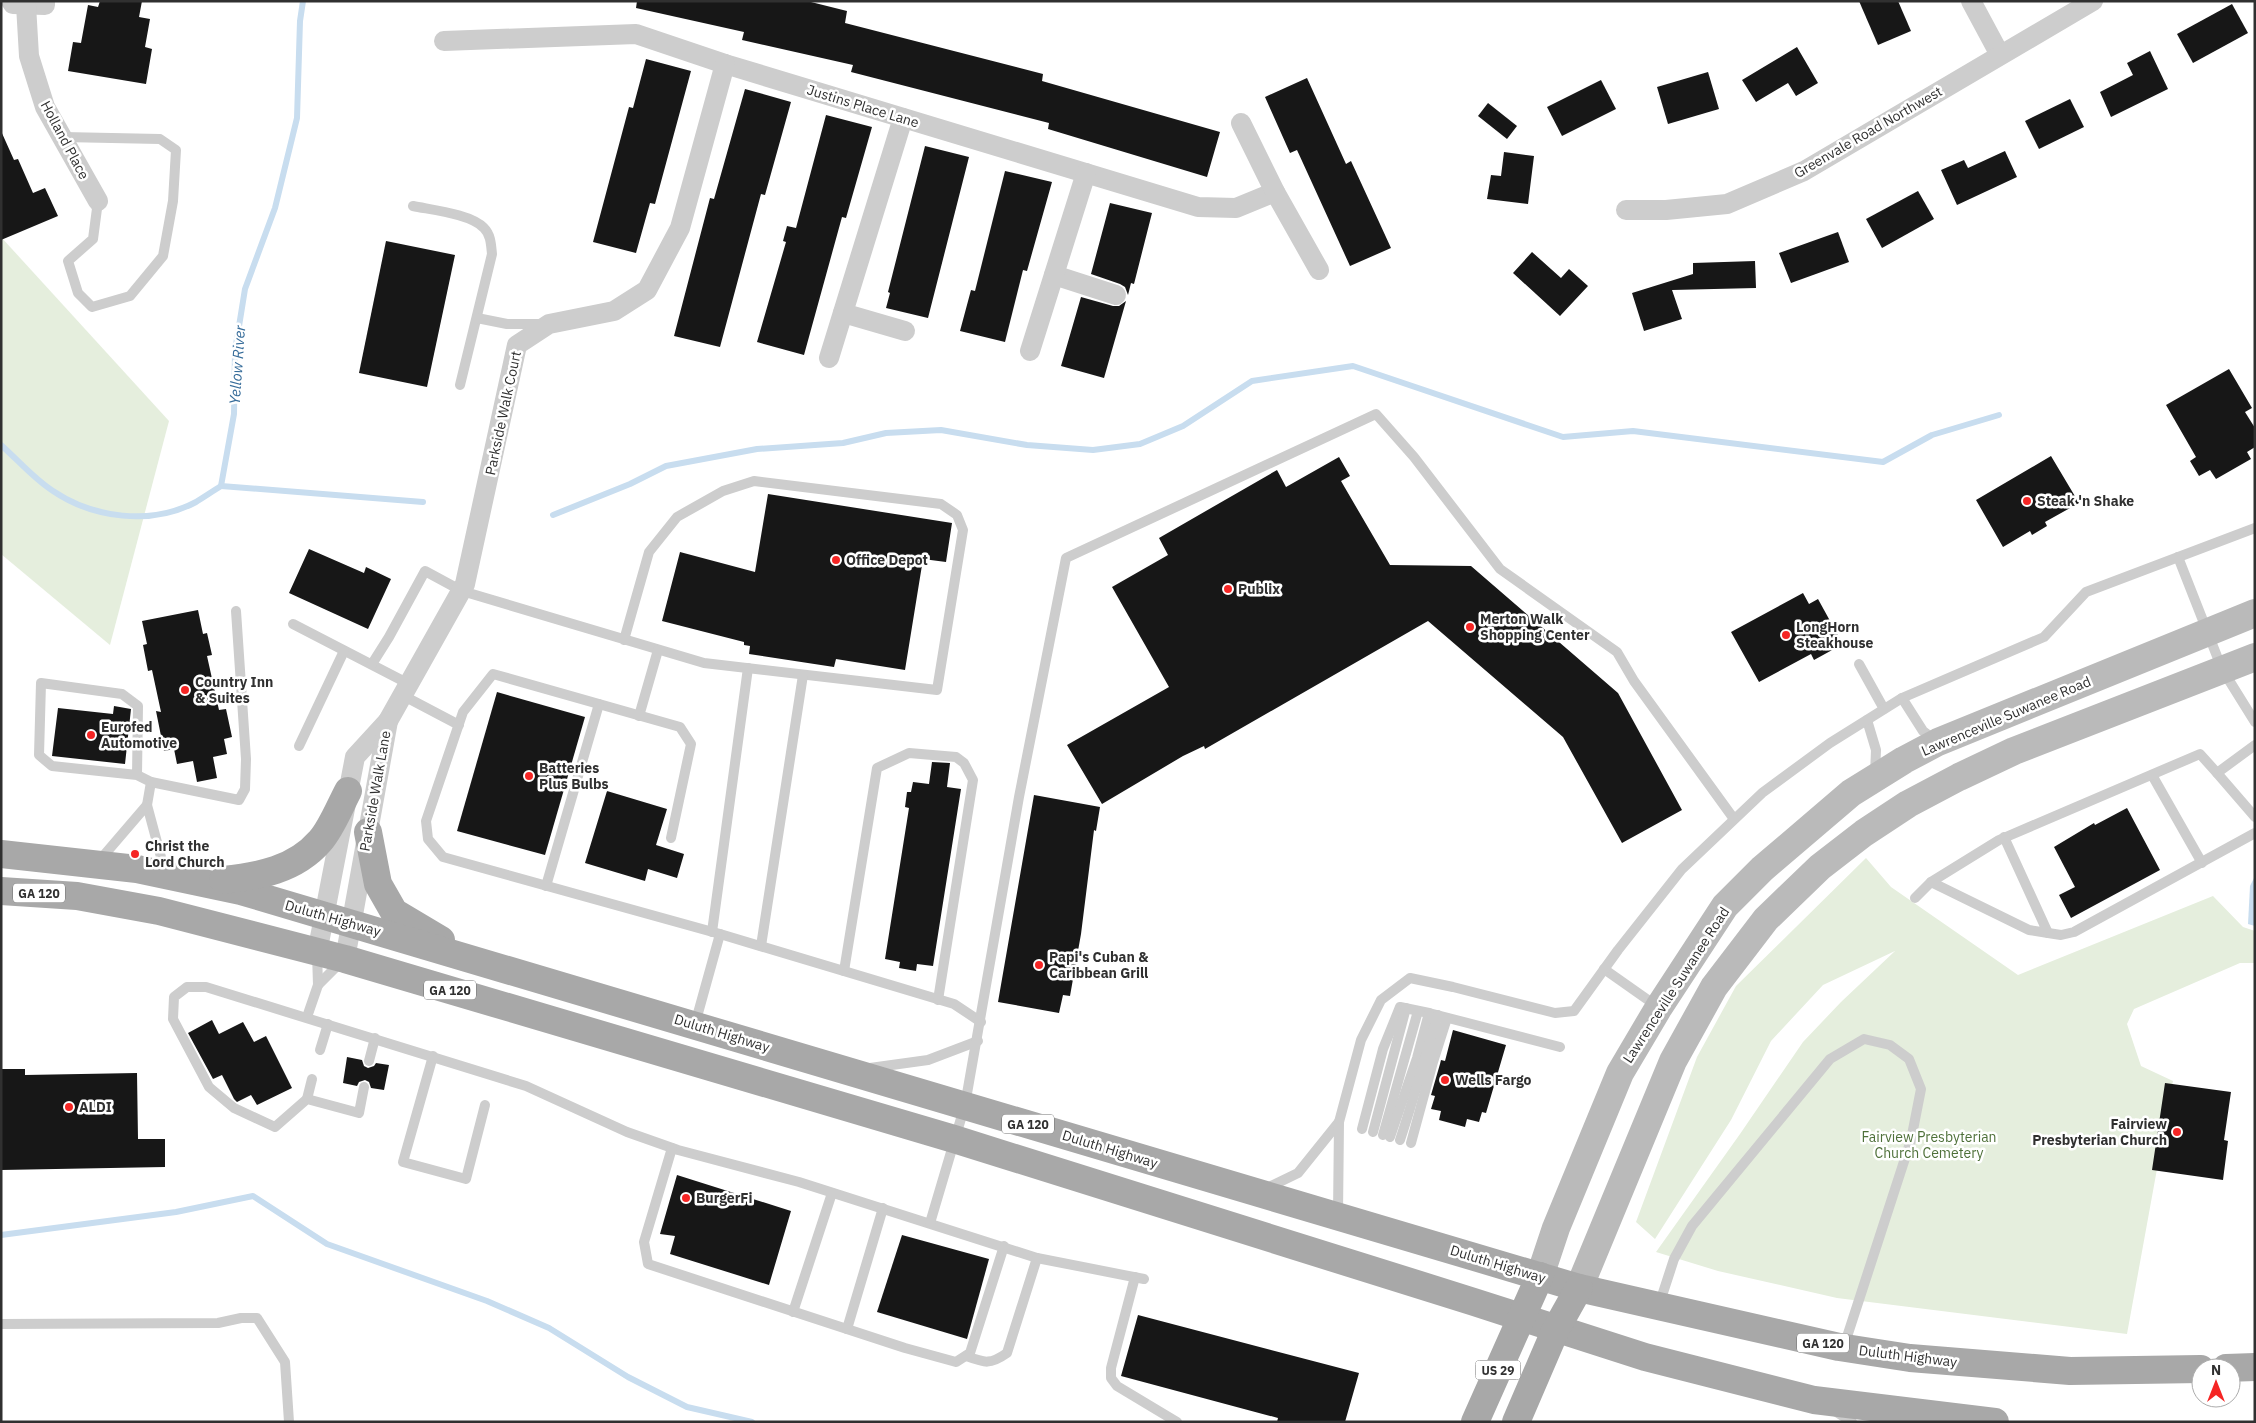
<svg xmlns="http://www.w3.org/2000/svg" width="2256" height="1423" viewBox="0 0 2256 1423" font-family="'IBM Plex Sans',sans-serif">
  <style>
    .green { fill: #e5eedd }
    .water { fill: #c8ddef }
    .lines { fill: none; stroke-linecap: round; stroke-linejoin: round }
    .stream { stroke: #c8ddef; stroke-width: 6 }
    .building { fill: #171717 }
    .service { stroke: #cdcdcd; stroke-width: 10 }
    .minor { stroke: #cdcdcd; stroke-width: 20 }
    .secondary { stroke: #bababa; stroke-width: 28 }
    .primary { stroke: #a8a8a8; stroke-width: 28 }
    .poi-dot { fill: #f52524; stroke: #fff; stroke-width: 2 }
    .labels { text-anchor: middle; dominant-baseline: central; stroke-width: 5; stroke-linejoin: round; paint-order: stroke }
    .shield { fill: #fff; stroke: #6e6e6e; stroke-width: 1 }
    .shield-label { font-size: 12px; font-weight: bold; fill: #303030 }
    .street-label { font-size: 14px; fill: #303030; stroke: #fff }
    .poi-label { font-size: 14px; font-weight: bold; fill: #303030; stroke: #fff; text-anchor: start }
    .park-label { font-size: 14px; fill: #4e7039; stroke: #fff }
    .water-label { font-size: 15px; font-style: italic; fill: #366c9a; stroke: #fff }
  </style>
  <rect width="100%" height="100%" fill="#fff"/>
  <g class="green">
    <path d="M1,237L169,421L110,645L1,554Z"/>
    <path d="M1866,858L1891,887L2018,975L2213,896L2243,927L2255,931V963H2240L2134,1009L2127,1024L2141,1066L2173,1081L2127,1334L1837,1298L1718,1271L1656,1252L1740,1134L1803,1042L1841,1002L1895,951L1823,985L1771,1041L1731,1120L1655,1239L1636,1222L1697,1057L1736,986Z"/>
  </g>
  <path class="water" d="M2255,876V926L2248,924L2250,886Z"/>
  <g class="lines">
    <g class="stream">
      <path d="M1,445C18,460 34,479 53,491C93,518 151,526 196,502C204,497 213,491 221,486L234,414L235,351L245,289L275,208L297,118L300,21L303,1"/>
      <path d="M221,486L423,502"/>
      <path d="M553,515L630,484L666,466L757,449L843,443L886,433L941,430L1027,445L1093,450L1140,444L1183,426L1252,381L1353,366L1563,437L1633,431L1883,462L1932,435L1999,415"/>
      <path d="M1,1235L176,1212L253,1196L327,1244L487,1301L549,1328L628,1377L687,1407L752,1422"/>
    </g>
  </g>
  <g class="building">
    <path d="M100,1H142L139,17L150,19L145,47L152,49L146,84L68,71L73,42L81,43L88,5L98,7Z"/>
    <path d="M637,1H807L847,11L845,23L1043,74L1042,81L1220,132L1207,177L1048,129L1049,123L851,72L853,65L742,40L744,32L636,8Z"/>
    <path d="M1859,1H1898L1911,31L1878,45Z"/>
    <path d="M2232,4L2248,33L2193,63L2177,34Z"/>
    <path d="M1797,47L1818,83L1796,96L1788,83L1756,102L1742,80Z"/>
    <path d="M2150,51L2168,89L2111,117L2100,92L2133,75L2127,63Z"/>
    <path d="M646,59L691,71L655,204L650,203L636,253L593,242L629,107L633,108Z"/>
    <path d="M1708,72L1719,109L1668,124L1657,87Z"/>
    <path d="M1307,78L1346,164L1351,161L1391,248L1350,266L1297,150L1290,153L1265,97Z"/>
    <path d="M1601,80L1616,109L1562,136L1547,107Z"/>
    <path d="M745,89L791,102L765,195L761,194L720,347L674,336L710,198L714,199Z"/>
    <path d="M2070,99L2084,127L2039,149L2025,121Z"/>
    <path d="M1488,103L1517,126L1507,139L1478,116Z"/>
    <path d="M826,115L872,127L846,218L842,217L804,355L757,342L786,242L783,241L787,226L796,228Z"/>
    <path d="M1,131L14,160L18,159L33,193L45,188L58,216L1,240Z"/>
    <path d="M925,146L969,157L928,318L886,308L890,293L888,292Z"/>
    <path d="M2005,151L2017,177L1957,205L1941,170L1964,160L1968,168Z"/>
    <path d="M1504,152L1534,156L1528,204L1487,199L1491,175L1501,176Z"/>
    <path d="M1005,171L1052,182L1027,271L1023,270L1005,342L960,331L971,290L975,291Z"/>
    <path d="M1918,191L1934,219L1882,248L1866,219Z"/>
    <path d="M1110,203L1152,213L1134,284L1131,283L1128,295L1125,287L1120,284L1091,274Z"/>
    <path d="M1838,232L1849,262L1791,283L1779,253Z"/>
    <path d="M386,241L455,255L427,387L359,373Z"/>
    <path d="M1532,252L1561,278L1569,269L1588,286L1560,316L1513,273Z"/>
    <path d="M1755,261L1756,288L1672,290L1682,319L1644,331L1632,293L1693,274V263Z"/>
    <path d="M1081,297L1113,306H1119L1126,301L1104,378L1061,366Z"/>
    <path d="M2229,369L2252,408L2245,412L2255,428V447L2247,452L2251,459L2216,479L2210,470L2199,476L2190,461L2196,457L2166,405Z"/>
    <path d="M2051,456L2079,503L2045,522L2047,526L2032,535L2030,531L2003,547L1976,500Z"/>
    <path d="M1339,457L1350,476L1341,481L1390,565L1471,566L1618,693L1682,810L1622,843L1563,737L1428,621L1205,749L1204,746L1183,756L1102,804L1067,745L1169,687L1112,587L1168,555L1159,538L1277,470L1286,487Z"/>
    <path d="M768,494L952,523L946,562L923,559L905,670L836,659L834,667L749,654L750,646L744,645V642L662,621L680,552L755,572Z"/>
    <path d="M309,549L364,573L366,567L391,579L368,629L289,593Z"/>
    <path d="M1803,593L1809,604L1818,599L1840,639L1831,644L1834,649L1814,660L1811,654L1759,682L1731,632Z"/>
    <path d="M198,610L203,634L207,633L212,655L207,656L219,710L226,709L232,737L224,739L227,754L213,757L217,778L197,782L193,761L177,764L174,749L164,751L156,711L161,712L152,670L148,671L143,645L147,644L142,621Z"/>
    <path d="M497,692L585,717L545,855L457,831Z"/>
    <path d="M114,706L131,709L125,764L52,756L58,708L113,714Z"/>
    <path d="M932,762L950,763L947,787L961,789L933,966L917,964L916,971L899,968L900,962L885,959L909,808L905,807L907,792H911L913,782L929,784Z"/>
    <path d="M607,791L667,809L656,845L684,854L677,878L648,869L645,881L585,863Z"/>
    <path d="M1034,795L1100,807L1096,831L1094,830L1081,934L1070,996L1063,995L1059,1013L998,1002Z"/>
    <path d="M2127,808L2160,870L2071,918L2059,895L2075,887L2054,847L2094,823L2095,825Z"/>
    <path d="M212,1020L219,1034L243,1022L254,1042L266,1036L292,1088L257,1105L251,1095L237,1102L234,1099L222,1075L213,1079L188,1033Z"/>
    <path d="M1453,1030L1506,1045L1486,1113L1482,1112L1479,1122L1467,1119L1465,1127L1439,1120L1441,1111L1431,1109L1435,1096L1431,1095L1440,1064L1441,1060L1445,1061Z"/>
    <path d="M347,1057L362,1060L364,1066L368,1068L374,1066L376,1063L389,1065L384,1090L371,1088L369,1082L365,1080L359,1082L357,1086L343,1083Z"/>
    <path d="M1,1069H25V1075L137,1073L138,1139H165V1167L1,1170Z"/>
    <path d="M2165,1083L2231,1092L2224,1140L2228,1141L2223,1180L2152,1170Z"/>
    <path d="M677,1175L791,1211L769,1285L670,1254L675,1236L660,1234Z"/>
    <path d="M902,1235L989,1259L967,1339L877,1312Z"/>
    <path d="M1138,1315L1359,1373L1345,1422H1277L1278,1418L1121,1376Z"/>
  </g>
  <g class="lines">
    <g class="service">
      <path d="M63,137L160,139L176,150L173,201L163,256L130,296L92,307L78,293L68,261L93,239L98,201"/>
      <path d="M413,206C432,210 471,214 484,228C491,235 491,245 492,254L460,385"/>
      <path d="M477,318L507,324H543"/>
      <path d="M2178,557L2222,669L2255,722"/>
      <path d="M293,624L409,684"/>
      <path d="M372,664L389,637L425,571L462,591L704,663L937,690L963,530L957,515L941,504L754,481L723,491L677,517L649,552L624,640"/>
      <path d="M1859,664L1884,709"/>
      <path d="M402,695L459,725"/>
      <path d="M1902,698L1923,731L1935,740"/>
      <path d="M639,716L658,650"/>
      <path d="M1867,720L1876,750L1875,775"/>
      <path d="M299,746L344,651"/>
      <path d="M2217,773L2255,817"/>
      <path d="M137,775L52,766L39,755L41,683L122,694L138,706L137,775L151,782L147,805"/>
      <path d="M2152,775L2202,863"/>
      <path d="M151,782L239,800L245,789L246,759L236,611"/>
      <path d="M671,838L691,744L680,727L493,674L463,712L426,821L428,839L443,857L720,934L695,1024"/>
      <path d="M99,861L147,805L165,872"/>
      <path d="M1931,882L2029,930L2048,933L2004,837"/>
      <path d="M546,886L599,704"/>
      <path d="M1915,898L1931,882L1999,840L2200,754L2217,773L2255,745"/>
      <path d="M712,932L748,668"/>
      <path d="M2048,933L2061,935L2074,932L2255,833"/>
      <path d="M720,934L954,1004L981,1022"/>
      <path d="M761,946L803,675"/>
      <path d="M1604,969L1658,1007"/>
      <path d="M844,971L877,768L909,753L956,757L964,763L973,780L938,1000"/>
      <path d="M318,985L342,961"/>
      <path d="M307,1017L318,985L317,953"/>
      <path d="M320,1050L328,1024"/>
      <path d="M433,1056L403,1162L466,1179L485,1105"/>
      <path d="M369,1061L375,1038"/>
      <path d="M870,1068L928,1060L978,1041"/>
      <path d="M364,1087L359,1113L307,1099L275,1127L234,1108L209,1087L173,1019L174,997L187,987H206L526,1086L627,1132L678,1150L799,1182L1037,1258L1144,1279"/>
      <path d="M307,1099L312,1079"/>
      <path d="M1362,1129L1383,1049L1400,1007L1429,1013"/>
      <path d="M1373,1132L1406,1008"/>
      <path d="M1383,1135L1418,1011"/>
      <path d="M1390,1137L1417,1058L1429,1013L1560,1047"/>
      <path d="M1400,1140C1414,1098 1425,1057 1438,1015"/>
      <path d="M1411,1143L1433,1062L1447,1018"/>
      <path d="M672,1148L644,1242L648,1264L905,1348L956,1362L970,1353L1004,1246"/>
      <path d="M1265,1189L1298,1173L1339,1122"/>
      <path d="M1338,1214L1339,1122L1361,1040L1381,1000L1410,978L1453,987L1555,1013L1574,1011L1618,950L1682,869L1762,793L1830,743L1902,698L2044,637L2086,592L2255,528"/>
      <path d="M930,1223L965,1105L1019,797L1066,558L1376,414L1414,457L1500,569L1617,652L1634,681L1734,819"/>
      <path d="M1135,1277L1111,1368V1378L1117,1386L1177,1422"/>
      <path d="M1659,1305L1674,1259L1692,1226L1830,1059L1864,1039L1890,1045L1909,1059L1921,1089L1911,1140L1844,1346"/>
      <path d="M793,1312L832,1193"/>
      <path d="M1,1324L218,1323L241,1318H257L285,1362L289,1422"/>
      <path d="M847,1329L883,1208"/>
      <path d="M966,1356C985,1363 990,1365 1007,1353L1037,1258"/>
      <path d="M1835,1411L1852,1422"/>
    </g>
    <g class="minor">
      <path d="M11,1L13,4L45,5V1"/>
      <path d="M1971,1L2000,55"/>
      <path d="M26,5L29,56L45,107L98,201"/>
      <path d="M444,41L636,34L725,64L1198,207L1236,208L1275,192"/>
      <path d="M1241,123L1275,192L1319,270"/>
      <path d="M1626,210H1666L1727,204L1804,171L2093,1"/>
      <path d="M1054,275L1116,295"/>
      <path d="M843,313L905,331"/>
      <path d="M1030,351L1086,173"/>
      <path d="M829,358L903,118"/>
      <path d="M317,953L355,757L388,721L465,584L517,345L549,324L614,311L647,290L680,228L725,64"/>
      <path d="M345,959L388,721"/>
    </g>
    <g class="secondary">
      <path d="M1540,1276L1556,1228L1620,1073L1659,1007L1725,906L1762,869L1851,793L1904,760L1938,742L2255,613"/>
      <path d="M1579,1288L1673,1061L1714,987L1766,919L1820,867L1864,833L1908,804L1959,777L2014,751L2255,657"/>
    </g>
    <g class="primary">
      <path d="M368,832L378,884L394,912L441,940"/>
      <path d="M1,854L137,869L241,891L1579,1288L1839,1347L1910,1358L2070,1371L2201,1369"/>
      <path d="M223,880C259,876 295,870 320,841C331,829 340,806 348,791"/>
      <path d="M1,891L77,896L159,911L345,959L954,1139L1474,1302L1645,1357L1814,1400L1995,1422"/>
      <path d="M2226,1368L2255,1367"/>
      <path d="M1475,1422L1540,1276"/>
      <path d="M1516,1422L1556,1329L1579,1288"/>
    </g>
  </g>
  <g class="poi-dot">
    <circle cx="2027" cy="501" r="5"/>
    <circle cx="836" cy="560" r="5"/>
    <circle cx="1228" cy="589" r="5"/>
    <circle cx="1470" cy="627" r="5"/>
    <circle cx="1786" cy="635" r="5"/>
    <circle cx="185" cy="690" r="5"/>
    <circle cx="91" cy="735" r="5"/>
    <circle cx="529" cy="776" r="5"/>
    <circle cx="135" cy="854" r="5"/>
    <circle cx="1039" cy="965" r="5"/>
    <circle cx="1445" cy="1080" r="5"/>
    <circle cx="69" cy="1107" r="5"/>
    <circle cx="2177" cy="1132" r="5"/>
    <circle cx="686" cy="1198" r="5"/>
  </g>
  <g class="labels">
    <g class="shield">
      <rect x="13" y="883.5" width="52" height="19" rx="4"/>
      <rect x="424" y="980.5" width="52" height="19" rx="4"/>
      <rect x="1002" y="1114.5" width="52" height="19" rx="4"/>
      <rect x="1797" y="1333.5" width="52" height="19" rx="4"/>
      <rect x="1475.5" y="1360.5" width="45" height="19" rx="4"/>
    </g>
    <g class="shield-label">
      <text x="39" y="893">GA 120</text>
      <text x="450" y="990">GA 120</text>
      <text x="1028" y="1124">GA 120</text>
      <text x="1823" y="1343">GA 120</text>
      <text x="1498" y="1370">US 29</text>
    </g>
    <g class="street-label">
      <text transform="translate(863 106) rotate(17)">Justins Place Lane</text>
      <text transform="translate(1868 132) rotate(-30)">Greenvale Road Northwest</text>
      <text transform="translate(65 140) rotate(62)">Holland Place</text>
      <text transform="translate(503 413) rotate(-78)">Parkside Walk Court</text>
      <text transform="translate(2006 716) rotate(-23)">Lawrenceville Suwanee Road</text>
      <text transform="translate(375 791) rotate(-80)">Parkside Walk Lane</text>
      <text transform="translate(333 918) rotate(16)">Duluth Highway</text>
      <text transform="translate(1676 985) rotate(-57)">Lawrenceville Suwanee Road</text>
      <text transform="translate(722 1033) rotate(17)">Duluth Highway</text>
      <text transform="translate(1110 1149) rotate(17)">Duluth Highway</text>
      <text transform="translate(1498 1264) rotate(17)">Duluth Highway</text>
      <text transform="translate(1908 1356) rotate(7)">Duluth Highway</text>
    </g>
    <g class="poi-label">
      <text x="2037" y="501">Steak 'n Shake</text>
      <text x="846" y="560">Office Depot</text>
      <text x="1238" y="589">Publix</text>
      <text x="1480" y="619">Merton Walk<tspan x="1480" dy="16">Shopping Center</tspan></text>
      <text x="1796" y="627">LongHorn<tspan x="1796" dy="16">Steakhouse</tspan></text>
      <text x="195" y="682">Country Inn<tspan x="195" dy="16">&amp; Suites</tspan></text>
      <text x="101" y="727">Eurofed<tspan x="101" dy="16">Automotive</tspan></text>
      <text x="539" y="768">Batteries<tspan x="539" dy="16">Plus Bulbs</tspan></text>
      <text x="145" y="846">Christ the<tspan x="145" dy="16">Lord Church</tspan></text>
      <text x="1049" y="957">Papi's Cuban &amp;<tspan x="1049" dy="16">Caribbean Grill</tspan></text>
      <text x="1455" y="1080">Wells Fargo</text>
      <text x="79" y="1107">ALDI</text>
      <text x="2167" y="1124" text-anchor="end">Fairview<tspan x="2167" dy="16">Presbyterian Church</tspan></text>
      <text x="696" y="1198">BurgerFi</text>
    </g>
    <g class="park-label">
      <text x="1929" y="1137">Fairview Presbyterian<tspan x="1929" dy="16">Church Cemetery</tspan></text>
    </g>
    <g class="water-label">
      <text transform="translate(237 365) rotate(-86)">Yellow River</text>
    </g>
  </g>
  <rect width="2256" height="1423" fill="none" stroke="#303030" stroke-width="5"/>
  <g transform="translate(2216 1383)"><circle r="24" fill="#ffffff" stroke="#acacac"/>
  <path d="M0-4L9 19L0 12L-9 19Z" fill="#f52524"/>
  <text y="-8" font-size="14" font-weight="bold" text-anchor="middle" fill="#303030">N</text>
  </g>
</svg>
